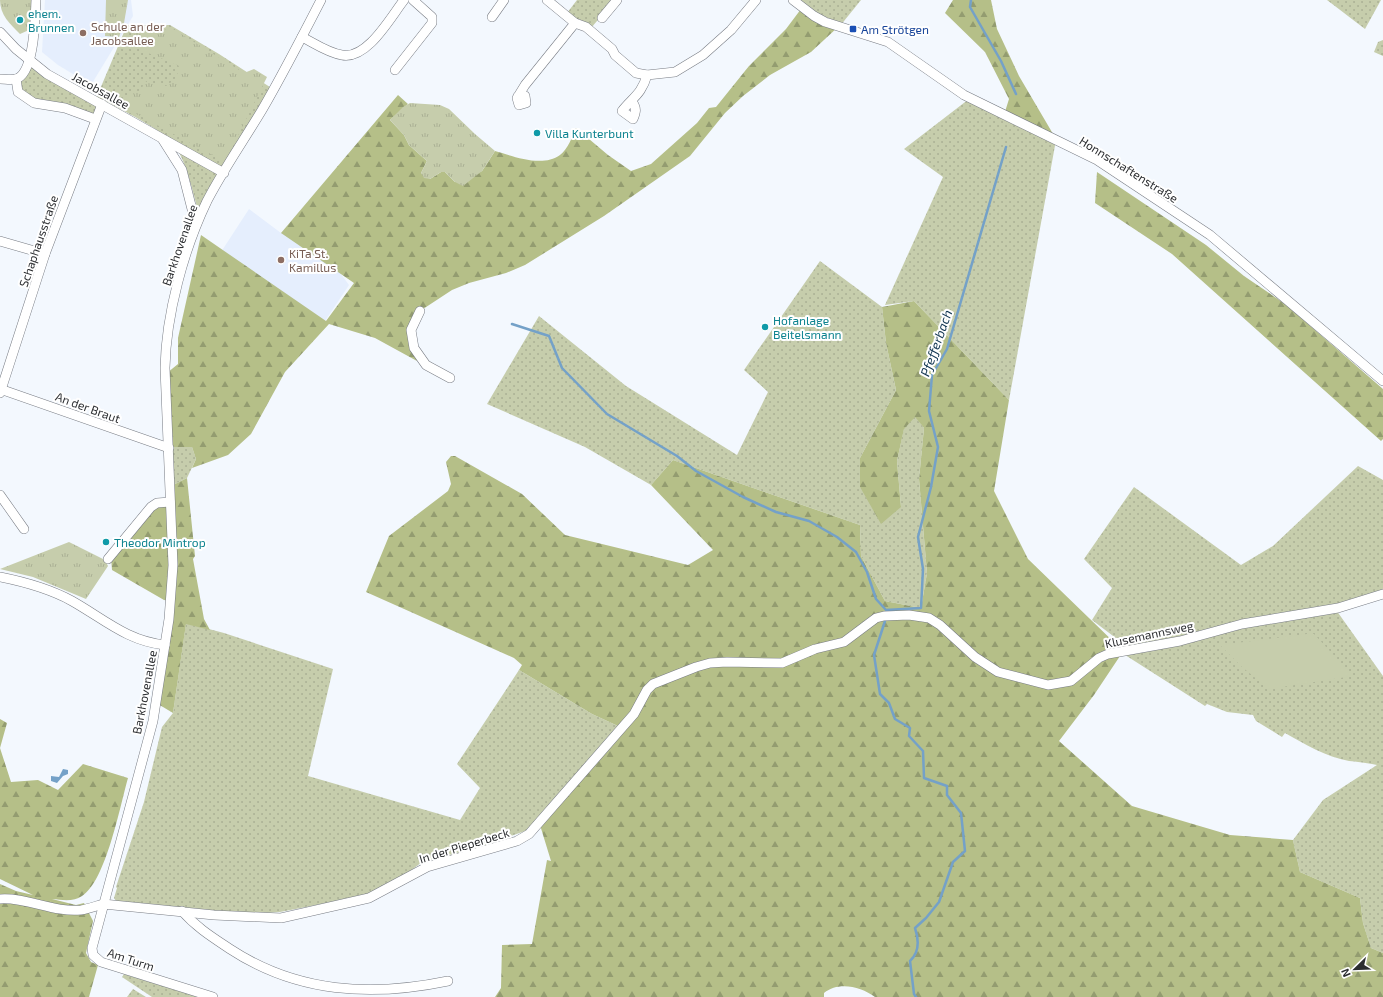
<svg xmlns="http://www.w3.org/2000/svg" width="1383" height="997" viewBox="0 0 1383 997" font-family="'Exo 2',sans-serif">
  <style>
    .built { fill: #e5eefd }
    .grass { fill: url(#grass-dots) }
    .forest { fill: url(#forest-firs) }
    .park { fill: url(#park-tufts) }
    .pitch { fill: #c6cdac }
    .water { fill: #74a1c8 }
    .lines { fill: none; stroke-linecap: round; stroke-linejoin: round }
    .stream { stroke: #74a1c8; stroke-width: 2.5 }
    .minor-casing { stroke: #787c84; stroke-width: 10 }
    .minor { stroke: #fff; stroke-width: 9 }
    .culture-dot { fill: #0f9aa8; stroke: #fff; stroke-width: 1.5 }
    .transit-dot { fill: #1a4fb4; stroke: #fff; stroke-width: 1.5 }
    .education-dot { fill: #8d6e63; stroke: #fff; stroke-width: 1.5 }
    .labels { text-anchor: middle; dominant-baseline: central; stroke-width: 4; stroke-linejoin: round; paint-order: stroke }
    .culture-label { font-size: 12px; fill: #0d838f; stroke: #fff; text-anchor: start }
    .education-label { font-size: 12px; fill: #785e54; stroke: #fff; text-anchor: start }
    .transit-label { font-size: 12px; fill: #164399; stroke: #fff; text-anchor: start }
    .street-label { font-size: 12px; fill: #2b2d30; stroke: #fff }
    .water-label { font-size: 13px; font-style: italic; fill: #123651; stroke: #fff }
  </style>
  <defs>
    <pattern id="grass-dots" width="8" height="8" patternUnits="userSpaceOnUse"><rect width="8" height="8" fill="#c6cdac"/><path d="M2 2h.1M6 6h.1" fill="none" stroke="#aab094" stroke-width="1.8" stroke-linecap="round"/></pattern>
    <pattern id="forest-firs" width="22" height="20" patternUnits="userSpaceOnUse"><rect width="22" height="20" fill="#b5bf88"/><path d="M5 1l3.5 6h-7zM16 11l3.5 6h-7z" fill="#939c70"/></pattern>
    <pattern id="park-tufts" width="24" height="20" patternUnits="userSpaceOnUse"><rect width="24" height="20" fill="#c6cdac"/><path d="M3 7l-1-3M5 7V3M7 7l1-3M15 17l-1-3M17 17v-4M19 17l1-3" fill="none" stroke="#aab094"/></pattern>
  </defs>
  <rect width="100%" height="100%" fill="#f3f8fe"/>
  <g class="built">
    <path d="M45,0H131L133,16L91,85L58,65L42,52Z"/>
    <path d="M249,209L281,233L321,254L335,266L349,285L325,321L221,252Z"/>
  </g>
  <g class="grass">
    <path d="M577,0H615L591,28L579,19H576L567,13Z"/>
    <path d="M794,0H861L840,26Z"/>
    <path d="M1327,0H1381L1365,29Z"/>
    <path d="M127,25H170L219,54L273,89L199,214C193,193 186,158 172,142C157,127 123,111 104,100L95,117L48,106L19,92V80L32,63L95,101Z"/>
    <path d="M1383,40V56L1374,52L1378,42Z"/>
    <path d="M969,99L1056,140L1009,400L914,301L885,305L943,177L904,149Z"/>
    <path d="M820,261L882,307L886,343L896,390L860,458V487L901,507L897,461L904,428L915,416L924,428L919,479L927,573L921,608L885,601L861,556L860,525L673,460L651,485L585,447L487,404L539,316L626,386L737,455L768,392L744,370Z"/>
    <path d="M170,447H192L196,459L187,478L171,486Z"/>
    <path d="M1358,466L1383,480V590L1334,607L1383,676V953L1371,948L1363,923L1360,898L1300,872L1293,840L1323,800L1377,765C1367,763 1358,762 1349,761C1326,757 1305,744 1285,733L1282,737L1256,721L1253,715L1227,712L1207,704L1205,706L1122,653L1125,645L1092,620L1112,588L1084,559L1134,487L1241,565L1273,546Z"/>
    <path d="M186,623L224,633L333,669L308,776L460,820L480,788L457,764L519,670L592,714L618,726L528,830L480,847L422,862L409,872L368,895L280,912L250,914L118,904L114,898L117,888L116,887L144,802L162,727L173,713Z"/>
    <path d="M124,974L199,997H152L122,977Z"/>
    <path d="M133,989L146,997H127Z"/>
  </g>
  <g class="forest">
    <path d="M953,0H991L997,29L1019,76L1056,139L1004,115L1009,99L985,52L945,13Z"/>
    <path d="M801,9L838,27L811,52L770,75L743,96L725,113L690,156L604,216L525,265L506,273L469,283L452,290L420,311L412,325V348L417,361L375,338L329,324L285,372L251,434L228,455L192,468L196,459L192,447H170L167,373L178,364V338L201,235L326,321L354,283L281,233L398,95L408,104L390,120L404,135L409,145L427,161L421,173L430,179L441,172H445L455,182L482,171L495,151C513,156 542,168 560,155C568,149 572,137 576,128L608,155L631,171L651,164L697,123L709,108L716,107L749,66L786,29Z"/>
    <path d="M1097,172L1206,245L1244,276L1285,304L1383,389V439L1381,441L1172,254L1095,203Z"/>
    <path d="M914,301L1009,400L994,491L1028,559L1120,648L1122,653L1094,695L1059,741L1132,806L1230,835L1293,840L1300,872L1360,898L1363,923L1371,948L1383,953V997H875C861,987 839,981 824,993V997H495L501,988L502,945L532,944L547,860L551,861L540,825L618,726L592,714L519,670L522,665L514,658L366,592L389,536L448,491L451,484L446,462L451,456H455L522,494L565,535L688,565L713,550L651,485L673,460L860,525L861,556L885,601L921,608L927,573L919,479L924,428L915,417L904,429L897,461L901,507L881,524L860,487V458L896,390L886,343L882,307Z"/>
    <path d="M187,478L195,556L193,559L204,619L210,630L186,624L173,713L158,704L170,601L164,600L112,570L111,557L152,508L169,503L171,486Z"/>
    <path d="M0,719L7,723L0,748L11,782L38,780L58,790L83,764L128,778C120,806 106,881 82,896C74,902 62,900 52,899L76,905L84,903L93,921L86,953L91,962L98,965L89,997H0V884L16,891L33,895L0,879Z"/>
  </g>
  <g class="park">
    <path d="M0,0H32L29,30L20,34C10,24 0,15 0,0Z"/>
    <path d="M106,0H128L124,23L119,37L105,36Z"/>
    <path d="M170,27L244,73L254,69L267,77L225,162L122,106L124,99L142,89L144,80L148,83L166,86L174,80L180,69L178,65L148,53L139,48V42L131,37L139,31L159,33Z"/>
    <path d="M410,103L440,105L449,109L475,134L495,151L482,171L463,186L455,182L445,172H441L430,179L424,178L421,173L427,161L409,145L404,135L390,120L403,107Z"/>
    <path d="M69,542L105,560L108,566L86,599L33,577L0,569Z"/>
  </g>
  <path class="pitch" d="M1307,634H1314L1353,676L1269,689L1242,667L1220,645Z"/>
  <path class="water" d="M63,769L68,770V774L63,776L57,783L51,781V776L59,777Z"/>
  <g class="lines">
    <g class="stream">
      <path d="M971,0L970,7L1001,61L1016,94"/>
      <path d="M512,324L549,336L562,368L607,414L677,456L696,471L743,497L776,512L809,521L837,537L856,552L867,572L876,599L886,610L921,608L923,569L918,537L931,487L938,447L929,411L932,375L947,349L1006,147"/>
      <path d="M885,621L874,655L880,694L889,703L895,719L910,728L909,736L923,751L924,778L947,786V795L961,813L965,851L953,862L939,902L926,918L915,928C919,940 920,952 910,961L914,994L916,997"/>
    </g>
    <g class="minor-casing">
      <g id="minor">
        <path d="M547,0L575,23L586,27L612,49L615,55L636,73L647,75L675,72L703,55L731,30L756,0"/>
        <path d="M793,0L814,16L825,22L888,42L964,95L1097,160L1210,235L1383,381"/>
        <path d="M492,17L504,0"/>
        <path d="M602,18L617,0"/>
        <path d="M0,32L16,49L47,74L224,173"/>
        <path d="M302,37C314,43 328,53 342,55C367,60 390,18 404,0"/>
        <path d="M395,70L432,23V17L413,0"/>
        <path d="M0,79C5,79 11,80 16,79C35,73 35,17 36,0"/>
        <path d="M16,79L18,92L34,103L65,108L95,119"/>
        <path d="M518,96H525L526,103L519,105L517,98L525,85L575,23"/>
        <path d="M632,102C637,108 636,112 633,119L622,111C632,98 642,94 647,75"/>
        <path d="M163,140L182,170L196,225"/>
        <path d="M0,241L45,254"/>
        <path d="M420,311L411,330L414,348L426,365L450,378"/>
        <path d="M0,389L169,448"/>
        <path d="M0,393L45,254L102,104"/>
        <path d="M0,495L24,529"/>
        <path d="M108,559L151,507L157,503L170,502"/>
        <path d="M0,577C25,582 50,589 72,601C104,619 127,641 165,645"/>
        <path d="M0,899C27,897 54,913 81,910C88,909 96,906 103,904L214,915L281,918L369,898L427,867L517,841L529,834L634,714L647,690L653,684L696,667L710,663L727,662L782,663L815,649L844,642L876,618L884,616L909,615L929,618L940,625L975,657L998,672L1048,685L1071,681L1099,658L1108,654L1180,641L1242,624L1338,608L1383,594"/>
        <path d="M182,911C196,927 212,937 230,949C297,993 371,997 448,981"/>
        <path d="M213,997L101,962L93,955L92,948L153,721L169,619L173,565L165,368C166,314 184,249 207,201C223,170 244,140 262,110C283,74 302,37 321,0"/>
      </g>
    </g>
    <use href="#minor" class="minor"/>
  </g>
  <g class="culture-dot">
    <circle cx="20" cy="20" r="4"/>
    <circle cx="537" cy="133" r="4"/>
    <circle cx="765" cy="327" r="4"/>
    <circle cx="106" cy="542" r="4"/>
  </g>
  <rect class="transit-dot" x="849" y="25" width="8" height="8" rx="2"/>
  <g class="education-dot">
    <circle cx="83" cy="33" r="4"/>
    <circle cx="281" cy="260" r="4"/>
  </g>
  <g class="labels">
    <g class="culture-label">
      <text x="28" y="13">ehem.<tspan x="28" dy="14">Brunnen</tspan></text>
      <text x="545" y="133">Villa Kunterbunt</text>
      <text x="773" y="320">Hofanlage<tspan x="773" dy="14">Beitelsmann</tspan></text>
      <text x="114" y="542">Theodor Mintrop</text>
    </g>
    <g class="education-label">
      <text x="91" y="26">Schule an der<tspan x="91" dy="14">Jacobsallee</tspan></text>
      <text x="289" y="253">KiTa St.<tspan x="289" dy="14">Kamillus</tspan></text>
    </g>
    <g class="transit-label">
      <text x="861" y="29">Am Strötgen</text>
    </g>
    <g class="street-label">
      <text transform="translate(101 90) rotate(29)">Jacobsallee</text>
      <text transform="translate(1129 169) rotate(32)">Honnschaftenstraße</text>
      <text transform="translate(38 241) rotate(-71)">Schaphausstraße</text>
      <text transform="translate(179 245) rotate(-71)">Barkhovenallee</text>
      <text transform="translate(88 407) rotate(20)">An der Braut</text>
      <text transform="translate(1149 634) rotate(-12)">Klusemannsweg</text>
      <text transform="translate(144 692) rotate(-79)">Barkhovenallee</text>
      <text transform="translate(464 845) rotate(-17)">In der Pieperbeck</text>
      <text transform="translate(131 959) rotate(18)">Am Turm</text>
    </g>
    <g class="water-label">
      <text transform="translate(936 343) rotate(-70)">Pfefferbach</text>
    </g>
  </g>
  <g transform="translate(1355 969) rotate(247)" stroke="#ffffff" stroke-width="3" paint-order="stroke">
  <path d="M0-3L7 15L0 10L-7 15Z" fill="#2b2d30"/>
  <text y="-6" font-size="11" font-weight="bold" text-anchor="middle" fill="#2b2d30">N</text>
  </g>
</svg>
